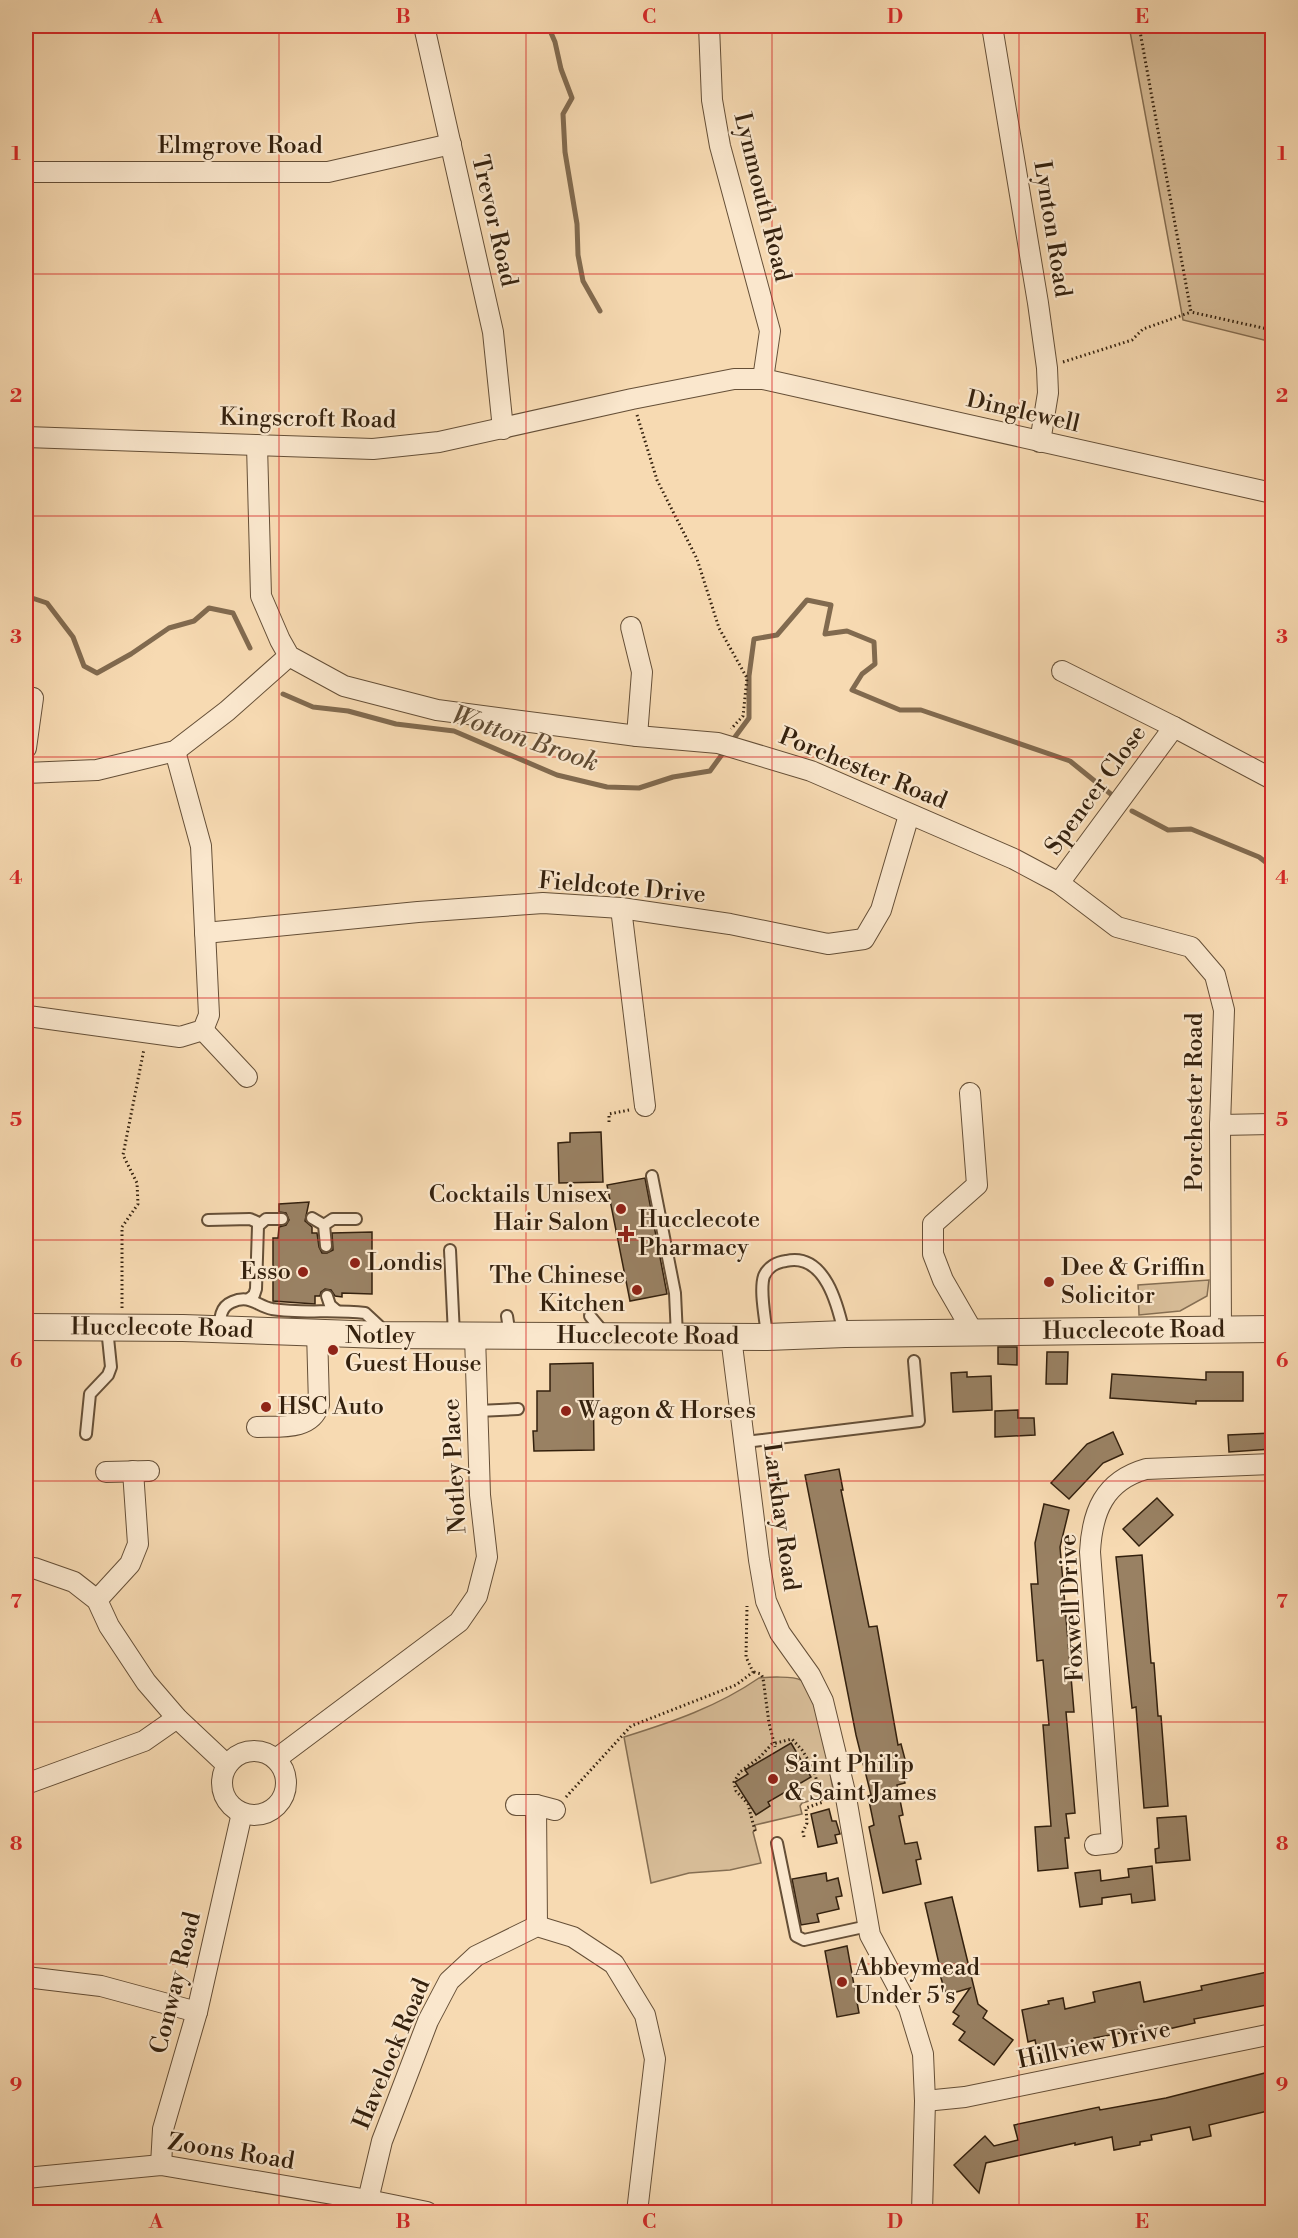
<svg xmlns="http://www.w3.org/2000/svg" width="1298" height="2238" viewBox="0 0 1298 2238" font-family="'Libre Bodoni',serif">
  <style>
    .green { fill: #d6bb96; stroke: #856e52; stroke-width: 1.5 }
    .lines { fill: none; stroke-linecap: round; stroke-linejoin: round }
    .stream { stroke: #816a4f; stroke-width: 5 }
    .building { fill: #998163; stroke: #34210e; stroke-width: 1.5 }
    .service-casing { stroke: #654f37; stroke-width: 14 }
    .minor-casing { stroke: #654f37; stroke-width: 22 }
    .tertiary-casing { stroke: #654f37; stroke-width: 28 }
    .path { stroke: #34210e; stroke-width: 3; stroke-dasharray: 1.5 3; stroke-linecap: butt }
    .service { stroke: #fae7cd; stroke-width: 10 }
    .minor { stroke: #fae7cd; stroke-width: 20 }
    .tertiary { stroke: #fae7cd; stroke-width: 26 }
    .grid { fill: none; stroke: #d62828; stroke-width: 1.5; stroke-opacity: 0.55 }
    .poi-dot { fill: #8f2418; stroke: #fae7cd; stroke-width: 2 }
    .labels { text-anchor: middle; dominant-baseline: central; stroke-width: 4.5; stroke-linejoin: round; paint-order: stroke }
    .street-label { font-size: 24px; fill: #34210e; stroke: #fae7cd }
    .poi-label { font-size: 24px; fill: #34210e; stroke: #fae7cd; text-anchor: start }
    .water-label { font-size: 26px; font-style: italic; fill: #614c34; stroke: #fae7cd }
    .neatline { fill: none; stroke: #d62828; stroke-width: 2 }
    .grid-label { font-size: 20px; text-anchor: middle; font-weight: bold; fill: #d62828 }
  </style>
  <rect width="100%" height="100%" fill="#f7dab2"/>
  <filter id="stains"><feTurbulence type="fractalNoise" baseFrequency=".00333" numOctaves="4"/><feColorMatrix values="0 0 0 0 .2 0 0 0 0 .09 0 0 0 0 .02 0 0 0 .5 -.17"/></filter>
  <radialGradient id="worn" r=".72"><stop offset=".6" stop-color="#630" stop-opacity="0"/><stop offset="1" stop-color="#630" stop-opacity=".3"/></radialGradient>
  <g class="green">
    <path d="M1129,26H1272V342L1183,320Z"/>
    <path d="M1209,1280L1207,1296L1180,1311L1139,1315L1138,1285Z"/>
    <path d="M759,1678C768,1677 793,1676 801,1680C816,1687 830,1775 834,1794L802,1803L800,1806L802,1814L755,1825L756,1830L753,1832L761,1863L730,1870L689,1873L651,1883L624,1737C672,1722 717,1707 759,1678Z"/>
  </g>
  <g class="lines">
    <g class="stream">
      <path d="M548,26L555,42L561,69L572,98L563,114L565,152L577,224L578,255L583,281L600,311"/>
      <path d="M26,596L47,603L73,637L84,666L97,673L131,654L169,628L194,621L209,608L233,613L250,648"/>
      <path d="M283,694L313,707L348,711L396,724L454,731L557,775L607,787L639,788L673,777L710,771L726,749"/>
      <path d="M732,741L749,718V676L754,639L777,635L807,600L831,605L825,634L847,631L874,642L875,664L862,674L852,690L900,710H921L1070,761L1112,795"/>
      <path d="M1132,811L1168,830L1191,829L1259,857L1272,867"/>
    </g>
  </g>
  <g class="building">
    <path d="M601,1132L603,1182L559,1183L558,1143L570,1142V1133Z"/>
    <path d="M645,1178L667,1294L630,1301L607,1185Z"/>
    <path d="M309,1202L305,1221L312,1227V1233H317L319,1247L322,1253H327L333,1250L332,1233L372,1232V1294L342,1293V1297L335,1296L331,1290L325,1289L321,1292L320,1296H315V1304L273,1301V1238H278L279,1227L286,1225L289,1220L286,1213L279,1212V1204Z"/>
    <path d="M998,1347H1017V1365L998,1364Z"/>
    <path d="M1047,1352H1068L1067,1384H1046Z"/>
    <path d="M593,1363L594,1450L534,1451L533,1431H537V1391H550V1364Z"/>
    <path d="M967,1372V1377L991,1376L992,1410L953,1412L951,1373Z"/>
    <path d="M1206,1372H1243V1401H1196V1404L1110,1398L1112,1374L1206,1380Z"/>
    <path d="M1018,1410V1418H1034L1035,1435L995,1437V1411Z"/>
    <path d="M1113,1432L1123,1454L1103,1463L1069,1499L1051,1483L1087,1444Z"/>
    <path d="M1272,1433V1449L1229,1452L1228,1435Z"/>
    <path d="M839,1469L843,1490H841L869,1627L877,1626L898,1745L901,1744L907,1767L901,1768L905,1783L897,1785L903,1815L899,1816L905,1844L917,1842L921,1859L916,1860L921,1884L883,1893L869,1827L874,1825L868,1796L871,1795L856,1735L805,1475Z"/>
    <path d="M1157,1498L1173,1515L1139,1546L1123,1529Z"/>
    <path d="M1044,1504L1069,1510L1060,1547L1074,1712H1066L1075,1813L1066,1814L1069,1838H1065L1068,1868L1038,1871L1035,1827L1051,1826L1043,1725H1049L1043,1660L1037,1661L1031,1584H1038L1035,1543Z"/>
    <path d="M1142,1555L1151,1663H1154L1158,1716H1161L1168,1806L1144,1808L1136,1707L1132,1708L1116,1557Z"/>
    <path d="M791,1743L811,1777L768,1802L770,1806L756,1815L735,1782L748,1774L745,1770Z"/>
    <path d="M829,1809L832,1821H836L840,1834L835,1835L837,1843L818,1847L811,1814Z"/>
    <path d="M1186,1816L1190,1860L1156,1863L1155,1849L1159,1848L1157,1818Z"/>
    <path d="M1152,1866L1155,1900L1132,1903L1131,1894L1102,1898V1904L1080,1907L1075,1873L1100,1870L1101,1881L1129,1877L1128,1869Z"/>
    <path d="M826,1873L827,1881L838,1878L842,1896L836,1897L839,1909L817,1914L819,1922L801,1925L792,1879Z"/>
    <path d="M952,1897L978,2004L987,2011L983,2018L1013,2040L994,2065L959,2040L965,2032L953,2024L959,2016L953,2012L970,1988L946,1995L938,1968H940L925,1903Z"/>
    <path d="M847,1946L859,2013L837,2017L825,1951Z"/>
    <path d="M1272,1971V2004L1194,2019L1195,2023L1164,2030V2028L1138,2033L1137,2030L1094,2038L1095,2041L1038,2054L1035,2040L1028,2042L1022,2010L1049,2004L1048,2001L1063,1998L1065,2009L1095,2002L1093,1992L1140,1982L1144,2002L1202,1990L1201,1986L1225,1981Z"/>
    <path d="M1265,2073L1268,2086L1272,2085V2110L1209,2125L1211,2136L1193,2140L1190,2127L1151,2135L1152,2140L1140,2142V2145L1114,2150L1112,2137L1075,2145V2143L986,2163L979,2193L954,2165L985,2136L994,2146L1018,2140L1014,2125L1099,2107L1100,2110L1166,2098Z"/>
  </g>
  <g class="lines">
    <g class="service-casing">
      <g id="service">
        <path d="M652,1176L675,1293L677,1336"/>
        <path d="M312,1218L324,1225L326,1246"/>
        <path d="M208,1220L250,1219L259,1223"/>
        <path d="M324,1225L333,1219H356"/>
        <path d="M450,1250L454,1335"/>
        <path d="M327,1296L330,1305L337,1311"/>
        <path d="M249,1299L254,1295L256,1289L258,1226L266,1219H282"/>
        <path d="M507,1316L510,1336"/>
        <path d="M590,1316L605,1334"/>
        <path d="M220,1330C220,1318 220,1307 232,1302C250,1294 257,1306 272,1309C301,1314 334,1309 365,1313L379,1326L382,1335"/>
        <path d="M767,1337C766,1321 759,1291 764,1276C768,1267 777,1262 786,1261C825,1252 838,1306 844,1333"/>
        <path d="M478,1411L518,1409"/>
        <path d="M86,1434L90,1394L108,1375L111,1367L107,1328"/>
        <path d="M745,1442L919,1421L914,1361"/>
        <path d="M777,1843L796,1936L804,1940L868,1926"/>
      </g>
    </g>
    <g class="minor-casing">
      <g id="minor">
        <path d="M424,26L493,332L503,429"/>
        <path d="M709,26L712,100L720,146L770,331L763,379"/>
        <path d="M992,26L1038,303L1047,368L1048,393L1040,442"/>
        <path d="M26,172H328L451,144"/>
        <path d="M26,437L373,449L439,442L632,399L734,379H763L1272,493"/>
        <path d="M257,445L261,596L280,640L289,656L344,686L437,710L637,736L718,743L811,771L1014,859L1059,883L1117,927L1191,947L1215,975L1224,1010L1220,1125L1221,1330"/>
        <path d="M631,627L642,672L637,736"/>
        <path d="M1062,671L1174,727"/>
        <path d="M26,748L33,698"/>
        <path d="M26,773L97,770L175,751L227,711L289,656"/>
        <path d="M1059,883L1174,727L1272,779"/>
        <path d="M621,908L645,1106"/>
        <path d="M205,933L418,912L543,903L621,908L730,924L828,944L864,939L881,910L909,815"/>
        <path d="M26,1013L28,1016L180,1037L203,1030L209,1015L201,846L175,751"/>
        <path d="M203,1030L247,1077"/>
        <path d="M970,1093L977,1185L933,1224V1254L943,1280L973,1332"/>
        <path d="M1220,1125L1272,1124"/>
        <path d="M731,1337L759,1560L766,1601L780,1633L810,1675L823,1701L845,1792L870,1935L909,2008L923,2054L925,2101L922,2212"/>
        <path d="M257,1427C279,1426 311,1431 319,1405L317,1331"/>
        <path d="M106,1472L149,1471"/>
        <path d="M26,1568H34L74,1582L97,1600L109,1626L146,1682L177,1718L227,1765"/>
        <path d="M97,1600L130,1564L138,1544L133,1471"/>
        <circle cx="254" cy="1783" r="32"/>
        <path d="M276,1759L459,1622L477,1596L487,1557L480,1495L475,1336"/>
        <path d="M26,1784L144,1741L177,1718"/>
        <path d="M516,1805H536"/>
        <path d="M1095,1845L1112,1843L1090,1552C1092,1512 1104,1481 1146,1469L1272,1464"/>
        <path d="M537,1926L536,1805L555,1810"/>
        <path d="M26,1977L101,1986L197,2012"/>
        <path d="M925,2101L965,2097L1272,2034"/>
        <path d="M161,2165L163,2129L197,2012L242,1813"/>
        <path d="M26,2178L161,2165L368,2200L427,2212"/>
        <path d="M368,2200L382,2141L428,2021L449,1981L476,1956L537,1926L573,1937L614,1964L645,2015L655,2059L637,2212"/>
      </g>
    </g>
    <g class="tertiary-casing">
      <g id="tertiary">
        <path id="s1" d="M26,1327L183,1328L382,1335L767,1337L845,1334L1272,1329"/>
      </g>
    </g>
    <g class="path">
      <path d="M1139,26L1191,312L1272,330"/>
      <path d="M1063,362L1132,340L1143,329L1191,312"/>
      <path d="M637,415L657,480L697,559L719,628L747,678L743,716L731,729"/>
      <path d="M609,1122V1114L629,1110"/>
      <path d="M122,1308V1227L138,1204L137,1183L123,1155L144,1049"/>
      <path d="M754,1672L761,1674L763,1678L769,1723L775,1747"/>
      <path d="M566,1797L631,1726L736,1685L753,1672L746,1657L747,1606"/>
      <path d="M755,1831L748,1804L736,1791L734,1782L740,1772L760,1757L772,1744L792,1739L802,1750L813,1768L823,1802"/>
      <path d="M804,1837L803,1832L807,1823L806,1808L823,1802"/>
    </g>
    <use href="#service" class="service"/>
    <use href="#minor" class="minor"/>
    <use href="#tertiary" class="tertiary"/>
  </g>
  <path class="grid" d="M279,26V2212M526,26V2212M772,26V2212M1019,26V2212M26,274H1272M26,516H1272M26,757H1272M26,998H1272M26,1240H1272M26,1481H1272M26,1722H1272M26,1964H1272"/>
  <g class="poi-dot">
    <circle cx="621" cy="1209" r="6"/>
    <path d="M623 1225h6v6h6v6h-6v6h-6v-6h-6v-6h6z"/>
    <circle cx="355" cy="1263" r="6"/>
    <circle cx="303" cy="1272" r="6"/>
    <circle cx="1049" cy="1282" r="6"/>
    <circle cx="637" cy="1290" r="6"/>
    <circle cx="333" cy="1350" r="6"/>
    <circle cx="266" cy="1407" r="6"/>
    <circle cx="566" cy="1411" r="6"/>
    <circle cx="773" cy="1779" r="6"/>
    <circle cx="842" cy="1982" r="6"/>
  </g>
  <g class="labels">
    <g class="street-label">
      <text x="240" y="146">Elmgrove Road</text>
      <text transform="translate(762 197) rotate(76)">Lynmouth Road</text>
      <text transform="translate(494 221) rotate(77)">Trevor Road</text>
      <text transform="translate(1052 229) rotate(81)">Lynton Road</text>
      <text transform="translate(1023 412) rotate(13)">Dinglewell</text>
      <text transform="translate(308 419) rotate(1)">Kingscroft Road</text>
      <text transform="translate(863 769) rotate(22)">Porchester Road</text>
      <text transform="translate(1096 790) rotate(-54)">Spencer Close</text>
      <text transform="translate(622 888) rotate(5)">Fieldcote Drive</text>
      <text transform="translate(1195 1102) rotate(-90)">Porchester Road</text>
      <text stroke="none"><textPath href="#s1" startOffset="136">Hucclecote Road</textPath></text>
      <text stroke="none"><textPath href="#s1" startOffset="1108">Hucclecote Road</textPath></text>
      <text stroke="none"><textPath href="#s1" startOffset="622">Hucclecote Road</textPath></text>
      <text transform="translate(455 1466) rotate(-93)">Notley Place</text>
      <text transform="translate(781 1517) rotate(82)">Larkhay Road</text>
      <text transform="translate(1072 1608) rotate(-93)">Foxwell Drive</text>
      <text transform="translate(176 1983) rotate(-76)">Conway Road</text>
      <text transform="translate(1094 2045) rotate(-12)">Hillview Drive</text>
      <text transform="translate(392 2054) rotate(-67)">Havelock Road</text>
      <text transform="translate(231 2152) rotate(9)">Zoons Road</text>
    </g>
    <g class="poi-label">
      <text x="609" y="1195" text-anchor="end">Cocktails Unisex<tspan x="609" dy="28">Hair Salon</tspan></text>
      <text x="638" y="1220">Hucclecote<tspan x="638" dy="28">Pharmacy</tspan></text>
      <text x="367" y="1263">Londis</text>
      <text x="1061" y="1268">Dee &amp; Griffin<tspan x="1061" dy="28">Solicitor</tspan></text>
      <text x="291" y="1272" text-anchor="end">Esso</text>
      <text x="625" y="1276" text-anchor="end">The Chinese<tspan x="625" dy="28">Kitchen</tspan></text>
      <text x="345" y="1336">Notley<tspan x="345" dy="28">Guest House</tspan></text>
      <text x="278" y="1407">HSC Auto</text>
      <text x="578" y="1411">Wagon &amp; Horses</text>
      <text x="785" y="1765">Saint Philip<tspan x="785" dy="28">&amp; Saint James</tspan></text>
      <text x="854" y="1968">Abbeymead<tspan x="854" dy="28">Under 5's</tspan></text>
    </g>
    <g class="water-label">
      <text transform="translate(525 739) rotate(19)">Wotton Brook</text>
    </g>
  </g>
  <rect width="1298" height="2238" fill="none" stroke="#f7dab2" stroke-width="66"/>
  <rect x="33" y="33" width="1232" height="2172" class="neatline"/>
  <g class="grid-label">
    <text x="156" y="23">A</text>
    <text x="403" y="23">B</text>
    <text x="649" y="23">C</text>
    <text x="895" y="23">D</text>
    <text x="1142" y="23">E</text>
    <text x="16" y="160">1</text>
    <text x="1282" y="160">1</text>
    <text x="16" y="402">2</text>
    <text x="1282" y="402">2</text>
    <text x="16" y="643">3</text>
    <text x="1282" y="643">3</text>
    <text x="16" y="884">4</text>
    <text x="1282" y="884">4</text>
    <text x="16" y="1126">5</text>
    <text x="1282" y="1126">5</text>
    <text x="16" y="1367">6</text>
    <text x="1282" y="1367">6</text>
    <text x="16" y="1608">7</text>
    <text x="1282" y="1608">7</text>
    <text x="16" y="1850">8</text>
    <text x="1282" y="1850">8</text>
    <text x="16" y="2091">9</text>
    <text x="1282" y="2091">9</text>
    <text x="156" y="2228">A</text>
    <text x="403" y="2228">B</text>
    <text x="649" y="2228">C</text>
    <text x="895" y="2228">D</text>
    <text x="1142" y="2228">E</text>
  </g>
  <rect width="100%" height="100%" filter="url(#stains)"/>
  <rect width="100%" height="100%" fill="url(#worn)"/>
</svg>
